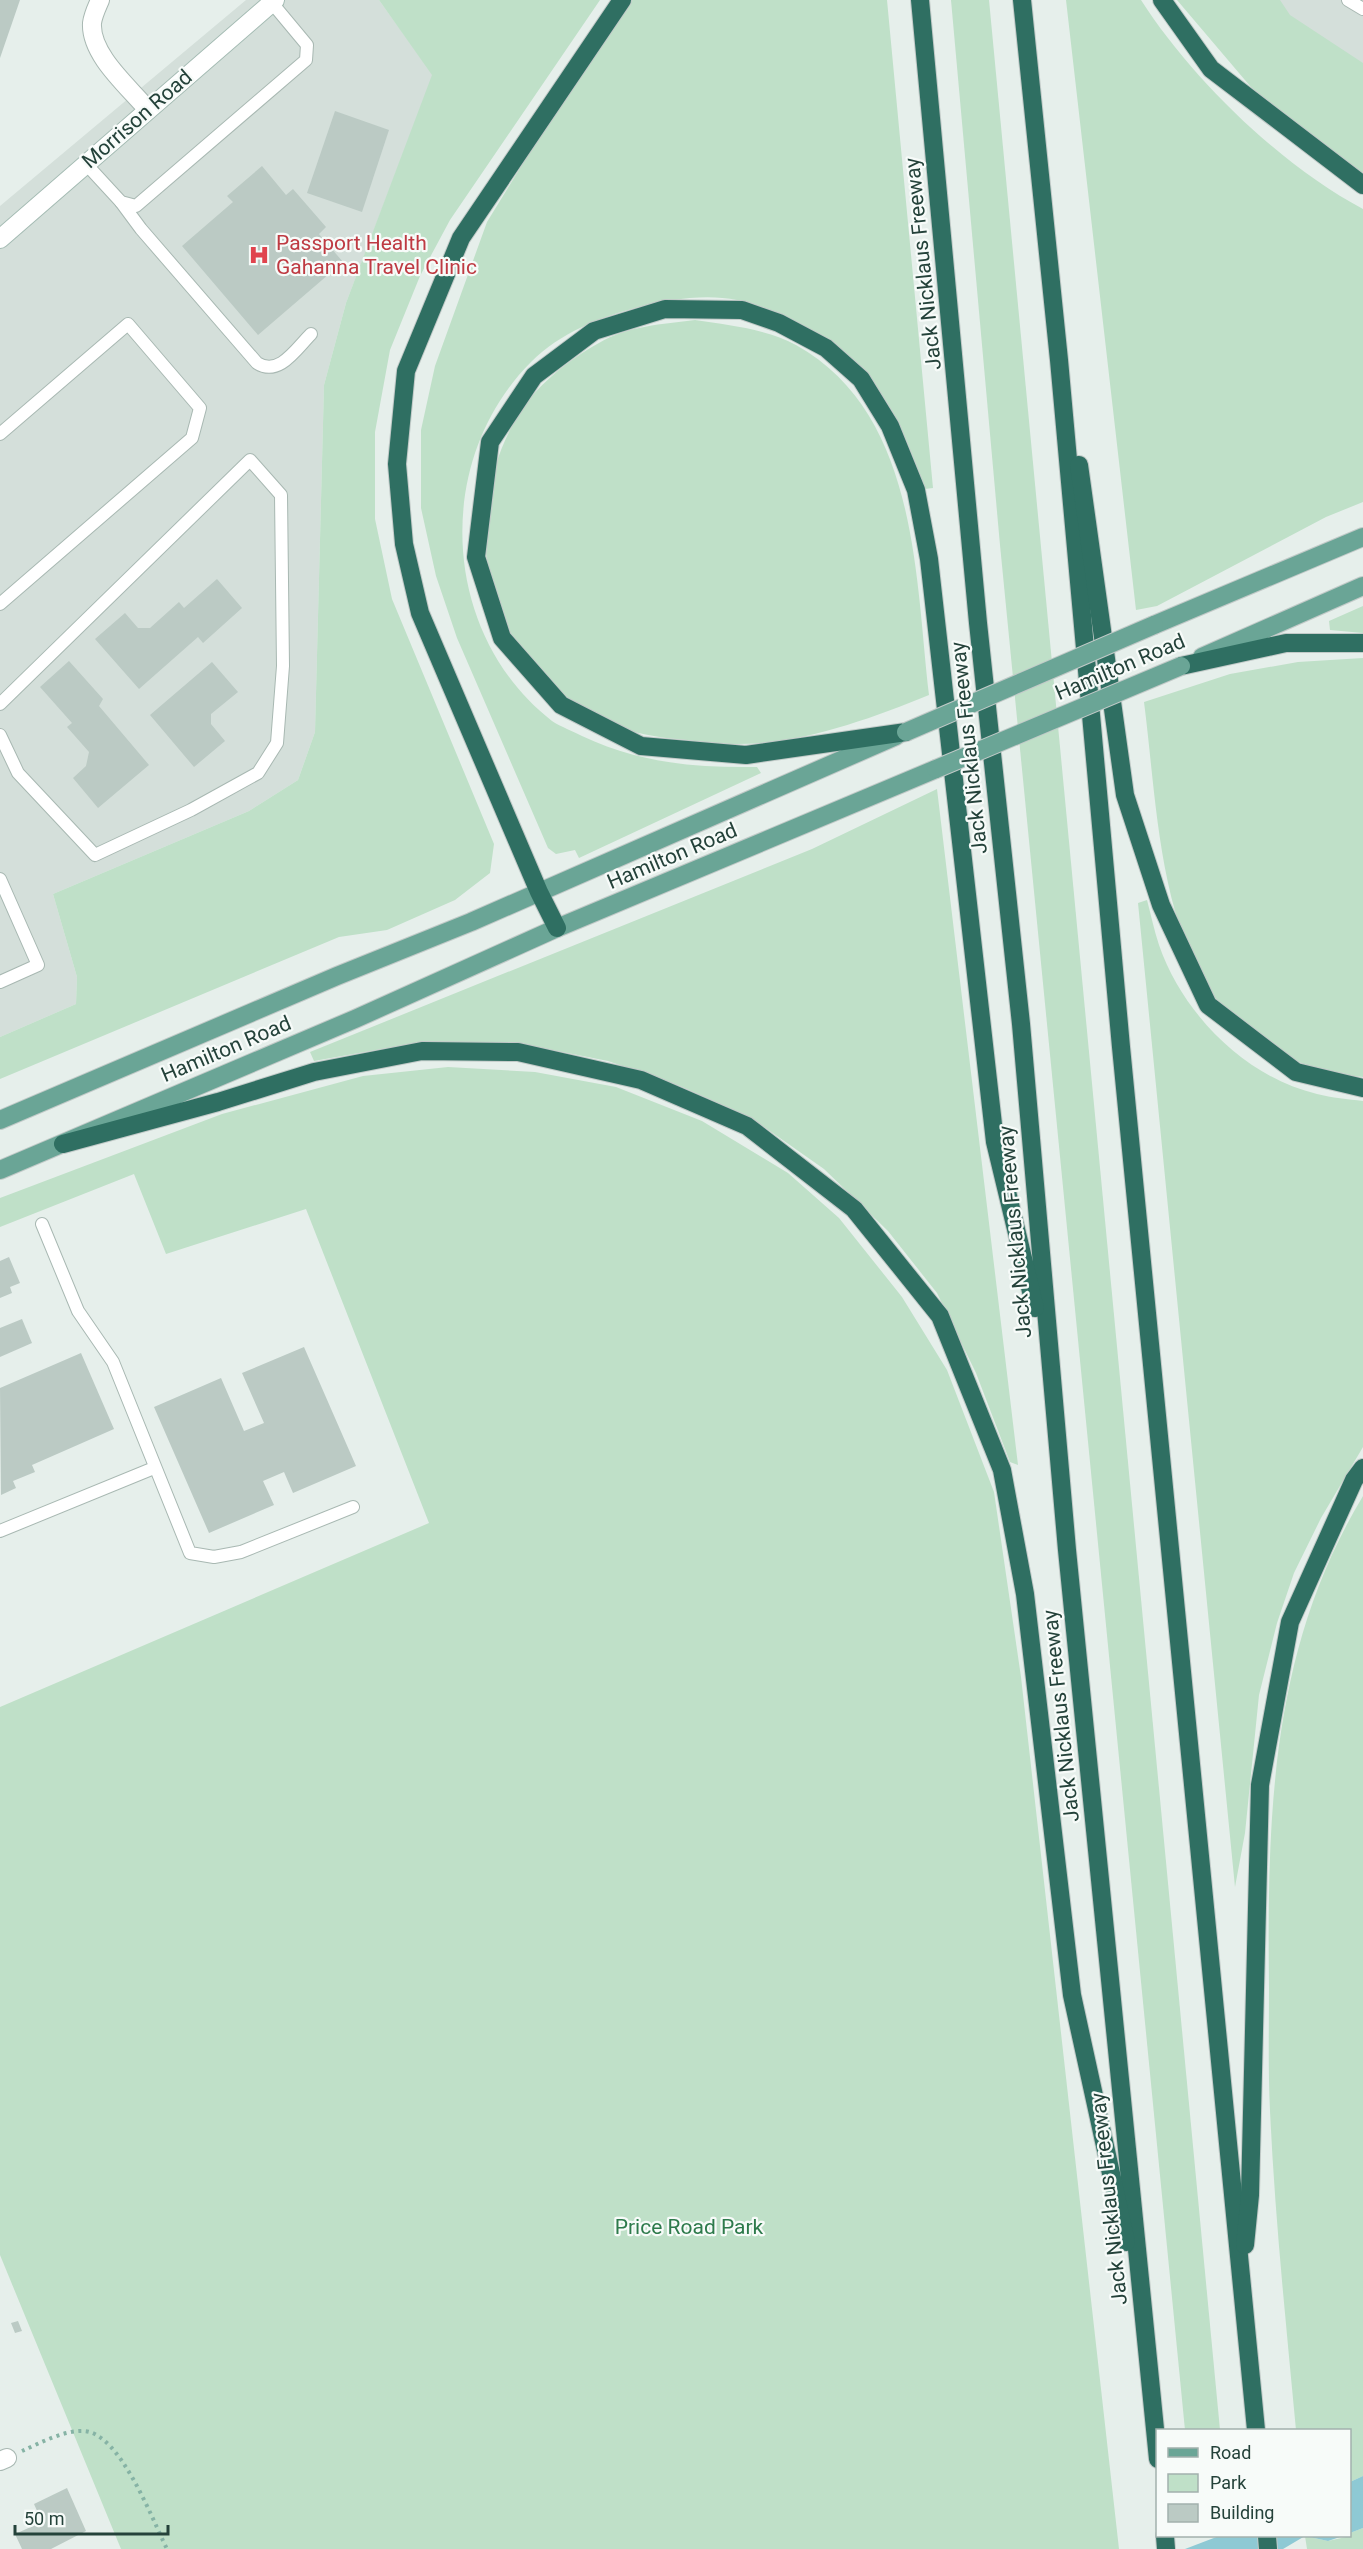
<svg xmlns="http://www.w3.org/2000/svg" width="1363" height="2549" viewBox="0 0 1363 2549" font-family="Roboto,sans-serif">
  <style>
    .built { fill: #d4dfda }
    .green { fill: #bfe0c8 }
    .water { fill: #8ec9d4 }
    .building { fill: #bbcac4 }
    .lines { fill: none; stroke-linecap: round; stroke-linejoin: round }
    .service-casing { stroke: #a8b8b2; stroke-width: 14 }
    .minor-casing { stroke: #a8b8b2; stroke-width: 20 }
    .secondary-casing { stroke: #a4bbb3; stroke-width: 20 }
    .primary-casing { stroke: #c2cac8; stroke-width: 20 }
    .motorway-casing { stroke: #c2cac8; stroke-width: 20 }
    .path { stroke: #86b3a5; stroke-width: 4; stroke-dasharray: 3 4.5; stroke-linecap: butt }
    .service { stroke: #fff; stroke-width: 12 }
    .minor { stroke: #fff; stroke-width: 18 }
    .secondary { stroke: #fff; stroke-width: 18 }
    .primary { stroke: #6aa596; stroke-width: 18 }
    .motorway { stroke: #2f6f62; stroke-width: 18 }
    .primary-bridge-casing { stroke: #c2cac8; stroke-width: 20; stroke-linecap: butt }
    .primary-bridge { stroke: #6aa596; stroke-width: 18 }
    .labels { text-anchor: middle; dominant-baseline: central; stroke-width: 4.5; stroke-linejoin: round; paint-order: stroke }
    .street-label { font-size: 21px; fill: #24423a; stroke: #f7fbf9 }
    .health-label { font-size: 21px; fill: #be3a42; stroke: #f7fbf9; text-anchor: start }
    .park-label { font-size: 21px; fill: #2d7a4b; stroke: #f7fbf9 }
  </style>
  <rect width="100%" height="100%" fill="#e6efeb"/>
  <g class="built">
    <path d="M246,0H379L433,75L346,303L324,385L315,732L298,780L249,811L53,894L77,977L76,1004L0,1037V206Z"/>
    <path d="M1275,0H1363V77L1288,24Z"/>
  </g>
  <g class="green">
    <path d="M379,0H600L450,220L420,276L390,350L375,432V519L392,599L494,844L490,873L455,900L387,930L339,937L0,1079V1037L76,1004L77,977L53,894L249,811L298,780L315,732L324,385L346,303L432,75Z"/>
    <path d="M631,0H887L933,488L925,489C916,463 895,407 876,388C855,368 822,350 798,333C788,325 777,316 766,310C729,290 678,297 639,307C600,317 560,333 531,362C432,461 441,635 552,721C561,727 573,731 582,736C639,763 696,768 757,767L761,773L579,858L575,850L556,854L548,848L457,638L436,576L421,508V430L435,366L487,222L538,139Z"/>
    <path d="M951,0H989L1220,2430H1185L1000,545Z"/>
    <path d="M1066,0H1141C1191,78 1281,166 1363,209V502L1326,517L1157,606L1136,610Z"/>
    <path d="M1177,0H1280L1290,15L1363,63V174L1294,126L1250,86Z"/>
    <path d="M695,320C729,325 766,329 796,345C918,413 915,575 929,695C867,720 800,745 732,744C717,744 702,742 687,740C660,738 628,733 603,721C571,705 557,691 535,664C526,654 515,643 509,632C472,566 480,473 521,411C539,383 570,359 599,343C627,326 663,324 695,320Z"/>
    <path d="M1363,606V633L1330,630L1329,621Z"/>
    <path d="M1363,658V1077C1325,1075 1292,1063 1261,1040C1243,1027 1221,1010 1209,990C1158,910 1156,794 1144,702L1230,674L1298,662Z"/>
    <path d="M937,789L1018,1465L1010,1462L976,1373L937,1293L888,1231L824,1169L750,1117L680,1086L608,1061L527,1045L455,1044L387,1048L314,1061L310,1052L812,849Z"/>
    <path d="M1147,900C1151,915 1154,930 1159,945C1183,1014 1245,1077 1317,1094C1332,1098 1348,1099 1363,1101V1447L1321,1518L1294,1573L1277,1623L1259,1695L1245,1833L1235,1887L1138,903Z"/>
    <path d="M448,1067L535,1072L616,1087L702,1121L788,1173L839,1218L902,1297L947,1370L994,1492L1021,1677L1119,2549H121L0,2255V1707L429,1523L306,1209L166,1254L134,1174L0,1227V1198L222,1114L363,1076Z"/>
    <path d="M1363,1496V2476L1350,2482V2430H1296C1286,2324 1275,2218 1270,2111C1268,2070 1269,2028 1269,1987C1267,1815 1271,1648 1363,1496Z"/>
    <path d="M1363,2528V2549H1307L1305,2536L1328,2541L1350,2536V2533Z"/>
  </g>
  <g class="water">
    <path d="M1363,2476V2528L1350,2533V2482Z"/>
    <path d="M1219,2536H1343L1328,2541L1305,2536L1283,2549H1185Z"/>
  </g>
  <g class="building">
    <path d="M0,0H20L0,58Z"/>
    <path d="M335,111L389,130L362,212L307,193Z"/>
    <path d="M262,166L286,195L293,189L326,227L319,234L343,262L258,335L182,246L233,202L227,196Z"/>
    <path d="M217,579L242,608L203,643L198,637L139,689L95,639L125,613L138,628H150L179,602L184,608Z"/>
    <path d="M69,661L103,699L99,706L149,765L98,808L73,778L86,766L89,752L67,727L72,723L40,687Z"/>
    <path d="M212,662L238,692L211,714V724L225,741L194,767L150,715Z"/>
    <path d="M9,1257L20,1283L10,1287L12,1293L0,1298V1261Z"/>
    <path d="M22,1319L32,1343L0,1357V1328Z"/>
    <path d="M304,1347L356,1466L293,1493L284,1472L263,1481L274,1505L209,1533L154,1407L221,1378L244,1431L264,1423L242,1373Z"/>
    <path d="M81,1353L114,1429L32,1465L35,1472L13,1481L16,1488L1,1495L0,1388Z"/>
    <path d="M18,2321L22,2331L15,2333L11,2323Z"/>
    <path d="M67,2488L86,2531L51,2549H22L15,2534L42,2522L34,2504Z"/>
  </g>
  <g class="lines">
    <g class="service-casing">
      <g id="service">
        <path d="M1348,0L1363,9"/>
        <path d="M86,164L121,202L136,206L306,60L307,45L272,3"/>
        <path d="M121,202L141,229L257,363C279,377 296,349 311,334"/>
        <path d="M0,434L128,324L200,408L192,438L0,604"/>
        <path d="M0,704L250,460L281,495L283,666L277,743L258,773L191,810L95,855L18,773L0,735"/>
        <path d="M0,879L38,965L0,982"/>
        <path d="M42,1224L78,1311L113,1362L190,1553L214,1557L241,1552L353,1507"/>
        <path d="M0,1531L154,1468"/>
      </g>
    </g>
    <g class="minor-casing">
      <g id="minor">
        <path d="M100,0C97,7 93,15 92,23C90,55 129,87 148,110"/>
        <path d="M0,2461L7,2458"/>
      </g>
    </g>
    <g class="secondary-casing">
      <path id="secondary" d="M0,239L275,0"/>
    </g>
    <g class="primary-casing">
      <g id="primary">
        <path d="M1154,625L1363,537"/>
        <path d="M1202,657L1363,586"/>
        <path d="M0,1120L337,976L471,922L896,736"/>
        <path d="M0,1170L355,1019L557,928L936,769"/>
      </g>
    </g>
    <g class="motorway-casing">
      <g id="motorway">
        <path d="M920,0L978,623L1021,1024L1067,1550L1158,2459"/>
        <path d="M1022,0L1059,360L1121,1047L1256,2430"/>
        <path d="M1162,0L1211,69L1363,185"/>
        <path d="M1079,465L1125,795L1161,905L1208,1005L1296,1072L1363,1088"/>
        <path d="M1181,666L1286,643H1363"/>
        <path d="M906,732L746,755L641,746L561,705L502,638L476,557L490,442L534,376L594,331L665,309L742,310L779,323L826,348L861,379L890,426L916,490L929,559L995,1142L1035,1308"/>
        <path d="M557,928L539,892L420,613L404,544L397,464L406,371L461,238L622,0"/>
        <path d="M63,1144L218,1102L314,1072L422,1051L518,1052L641,1080L747,1126L854,1209L940,1316L1002,1470L1025,1594L1072,1995L1126,2242"/>
        <path d="M1245,2245L1250,2195L1260,1785L1290,1622L1354,1480L1363,1468"/>
        <path d="M1165,2536L1166,2549"/>
        <path d="M1267,2536L1268,2549"/>
      </g>
    </g>
    <path class="path" d="M22,2451C40,2443 64,2430 84,2431C120,2433 152,2519 167,2549"/>
    <use href="#service" class="service"/>
    <use href="#minor" class="minor"/>
    <use href="#secondary" class="secondary"/>
    <use href="#primary" class="primary"/>
    <use href="#motorway" class="motorway"/>
    <g class="primary-bridge-casing">
      <g id="primary-bridge">
        <path d="M906,732L1154,625"/>
        <path d="M936,769L1181,666"/>
      </g>
    </g>
    <use href="#primary-bridge" class="primary-bridge"/>
  </g>
  <defs>
    <g id="hospital-bare" transform="scale(1.62)"><path d="M-5-5h3v3.5h4V-5h3V5h-3V1.5h-4V5h-3Z" fill="#e0444e" stroke="#f7fbf9" stroke-width="2.5" paint-order="stroke"/></g>
  </defs>
  <g fill-rule="evenodd">
    <use href="#hospital-bare" x="259" y="255"/>
  </g>
  <g class="labels">
    <g class="street-label">
      <text transform="translate(137 119) rotate(-41)">Morrison Road</text>
      <text transform="translate(923 264) rotate(-96)">Jack Nicklaus Freeway</text>
      <text transform="translate(1120 667) rotate(-23)">Hamilton Road</text>
      <text transform="translate(969 748) rotate(-96)">Jack Nicklaus Freeway</text>
      <text transform="translate(672 856) rotate(-23)">Hamilton Road</text>
      <text transform="translate(226 1049) rotate(-23)">Hamilton Road</text>
      <text transform="translate(1015 1232) rotate(-95)">Jack Nicklaus Freeway</text>
      <text transform="translate(1061 1716) rotate(-96)">Jack Nicklaus Freeway</text>
      <text transform="translate(1109 2199) rotate(-96)">Jack Nicklaus Freeway</text>
    </g>
    <g class="health-label">
      <text x="276" y="243">Passport Health<tspan x="276" dy="24">Gahanna Travel Clinic</tspan></text>
    </g>
    <g class="park-label">
      <text x="689" y="2227">Price Road Park</text>
    </g>
  </g>
  <rect x="1156" y="2429" width="195" height="108" fill="#f7fbf9" stroke="#a3b1ad" stroke-width="1.5"/>
  <rect x="1168" y="2448" width="30" height="9" fill="#6aa596" stroke="#a3b1ad" stroke-width="1.5"/>
  <text x="1210" y="2459" font-size="18" fill="#24423a">Road</text>
  <rect x="1168" y="2474" width="30" height="18" fill="#bfe0c8" stroke="#a3b1ad" stroke-width="1.5"/>
  <text x="1210" y="2489" font-size="18" fill="#24423a">Park</text>
  <rect x="1168" y="2504" width="30" height="18" fill="#bbcac4" stroke="#a3b1ad" stroke-width="1.5"/>
  <text x="1210" y="2519" font-size="18" fill="#24423a">Building</text>
  <path d="M15 2525v9h153v-9" fill="none" stroke="#24423a" stroke-width="3"/>
  <text x="24" y="2525" font-size="18" fill="#24423a" stroke="#f7fbf9" stroke-width="4.5" paint-order="stroke">50 m</text>
</svg>
